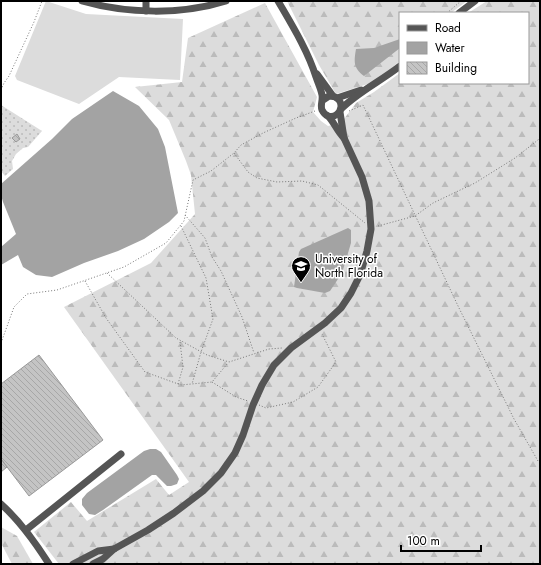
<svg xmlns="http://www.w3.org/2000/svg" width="541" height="565" viewBox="0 0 541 565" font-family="Jost,sans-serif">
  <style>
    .green { fill: url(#green-dots) }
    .forest { fill: url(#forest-firs) }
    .pitch { fill: #dcdcdc }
    .water { fill: #a3a3a3 }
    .building { fill: url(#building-back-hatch); stroke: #999 }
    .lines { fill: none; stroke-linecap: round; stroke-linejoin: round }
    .path { stroke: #777; stroke-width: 1; stroke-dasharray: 1 2; stroke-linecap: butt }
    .minor { stroke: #555; stroke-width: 7 }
    .labels { text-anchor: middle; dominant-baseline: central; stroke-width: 3; stroke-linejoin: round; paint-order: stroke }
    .poi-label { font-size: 12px; fill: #000; stroke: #fff; text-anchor: start }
  </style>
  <defs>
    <pattern id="green-dots" width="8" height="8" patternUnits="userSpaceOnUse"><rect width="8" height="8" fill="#dcdcdc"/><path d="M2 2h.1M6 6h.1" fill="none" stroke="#bbb" stroke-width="1.8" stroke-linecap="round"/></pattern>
    <pattern id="forest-firs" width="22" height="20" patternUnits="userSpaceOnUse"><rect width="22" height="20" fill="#dcdcdc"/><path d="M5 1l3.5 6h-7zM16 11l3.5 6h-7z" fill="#bbb"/></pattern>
    <pattern id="building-back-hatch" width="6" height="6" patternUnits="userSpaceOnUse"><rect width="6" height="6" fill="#c4c4c4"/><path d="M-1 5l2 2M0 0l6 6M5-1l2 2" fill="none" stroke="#a7a7a7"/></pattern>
  </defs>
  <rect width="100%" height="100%" fill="#fff"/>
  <path class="green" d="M1,105L42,131L28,147L23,148L16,154L12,161L13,169L5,176L1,171Z"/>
  <g class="forest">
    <path d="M287,1H467L451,13H400V61L387,72L368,84L336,94L319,65Z"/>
    <path d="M487,1H540V564H59L34,532L71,502L87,521L156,479L169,495L189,482L64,307L151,263L195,214L191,175L186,161L169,120L135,87L182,82L188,38L265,3L317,97L313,112L321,121L328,126L341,123L356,103L374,92L400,73V83H528V13H468Z"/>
    <path d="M1,527L17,536L33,564H12L1,543Z"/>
  </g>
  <path class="pitch" d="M46,1L86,14L183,19L180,80L119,77L79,104L17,80L15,76Z"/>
  <g class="water">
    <path d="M400,39V48L364,76C353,68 354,61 356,49L374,48Z"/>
    <path d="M113,91L139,106L158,129L165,147L178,213L169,222L144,239L118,251L84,263L52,277L36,275L23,267L18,255L1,265V247L16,234L3,202L1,195V184L52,139L72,119Z"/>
    <path d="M348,228L351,230V243L342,273L330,291L325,293L297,288L294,287L299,252L301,249Z"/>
    <path d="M150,449H156L161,452L177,475L179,479L177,484L171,486H167L156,475H152L103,510L95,515L89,514L82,505V499L87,493L144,451Z"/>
  </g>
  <g class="building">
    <path d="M17,134L20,139L16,142L12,138Z"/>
    <path d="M39,355L103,440L29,496L1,459V384Z"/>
    <path d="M1,459L7,467L1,472Z"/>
  </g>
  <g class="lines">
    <g class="path">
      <path d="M447,13L461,1"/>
      <path d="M1,90L4,83L9,76L34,22L42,1"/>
      <path d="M349,111L363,105L459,308L514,419L538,461L540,463"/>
      <path d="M234,153L248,172L257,178L277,182L302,181L318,185L365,223"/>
      <path d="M185,215L205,238L212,257L221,271L242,317L254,353"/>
      <path d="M181,226L206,278L213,319L201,352L192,384"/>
      <path d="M378,226L415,216L433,203L475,183L515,158L538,140L540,137"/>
      <path d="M107,273L176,338L207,355L229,362L269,349L282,348"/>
      <path d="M85,281L106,318L145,372L181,385L212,382L228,363"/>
      <path d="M1,343L14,307L27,294L57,290L124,267L166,243L184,221L193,180L211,171L234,153L241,145L263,133L296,118L315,111"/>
      <path d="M212,382L236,397L248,401"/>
      <path d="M178,384L183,367L180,342"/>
      <path d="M259,405L266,408L293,402L318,387L336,362L322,334"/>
    </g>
    <g class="minor">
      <path d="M82,1C127,14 182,15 226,1"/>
      <path d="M278,1C292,25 308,51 316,77C318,83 321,89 322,95C323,101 320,105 322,110C323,112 325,115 328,116C342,120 348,96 329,96L323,100"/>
      <path d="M146,11V1"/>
      <path d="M459,13L475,1"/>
      <path d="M317,74L333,96"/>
      <path d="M337,98L361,90"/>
      <path d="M341,109C358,92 381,81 400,66"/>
      <path d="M328,116C334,122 337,131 344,138"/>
      <path d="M1,504C20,521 35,542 49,564"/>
      <path d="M26,530L121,454"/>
      <path d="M73,564L98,551L114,549"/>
      <path d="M93,564L103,559L114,549L148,530L174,513L203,491L221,473L235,453L243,435L253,405L262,385L274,365L291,348L325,323L341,308L351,293L360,275L367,251L371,229L369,201L362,177L344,138L340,112"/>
    </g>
  </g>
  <defs>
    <g id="university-pin" transform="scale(1)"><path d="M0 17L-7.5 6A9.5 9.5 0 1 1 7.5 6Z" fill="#000" stroke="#fff"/><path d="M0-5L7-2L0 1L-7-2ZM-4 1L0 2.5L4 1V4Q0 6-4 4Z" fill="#fff"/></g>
  </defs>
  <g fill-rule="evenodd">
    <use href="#university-pin" x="301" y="266"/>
  </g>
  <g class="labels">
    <g class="poi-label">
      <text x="315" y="259">University of<tspan x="315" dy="14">North Florida</tspan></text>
    </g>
  </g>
  <rect width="541" height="565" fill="none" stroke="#000000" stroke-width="4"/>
  <rect x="399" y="12" width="130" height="72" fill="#ffffff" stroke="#999999"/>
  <rect x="407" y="25" width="20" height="6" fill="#555555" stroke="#999999"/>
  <text x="435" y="32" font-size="12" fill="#000000">Road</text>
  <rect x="407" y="42" width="20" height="12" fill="#a3a3a3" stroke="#999999"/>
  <text x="435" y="52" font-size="12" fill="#000000">Water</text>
  <rect x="407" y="62" width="20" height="12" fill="url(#building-back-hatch)" stroke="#999999"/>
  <text x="435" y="72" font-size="12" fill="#000000">Building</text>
  <path d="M401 545v6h80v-6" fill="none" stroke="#000000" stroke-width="2"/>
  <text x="407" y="545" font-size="12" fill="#000000" stroke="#ffffff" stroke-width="3" paint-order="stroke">100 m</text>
</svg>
